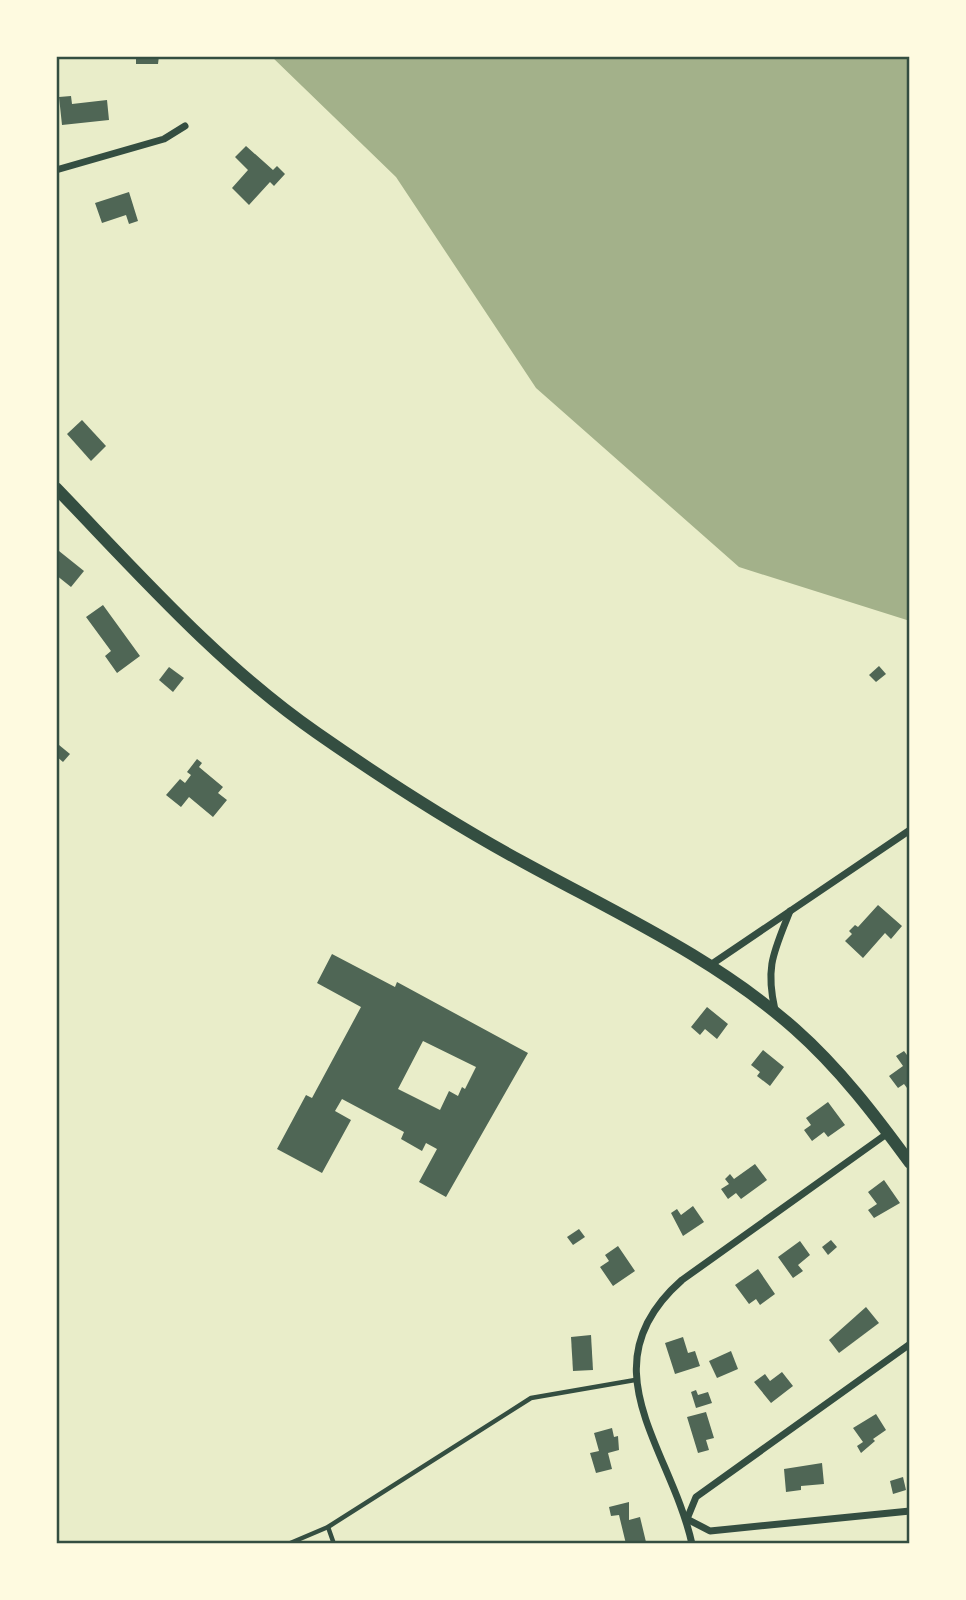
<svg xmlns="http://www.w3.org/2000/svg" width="966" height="1600" viewBox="0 0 966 1600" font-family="Manrope,sans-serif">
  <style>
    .water { fill: #a3b18a }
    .building { fill: #4f6655; fill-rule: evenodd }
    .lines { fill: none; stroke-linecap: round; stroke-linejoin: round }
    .service { stroke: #344e41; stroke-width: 4.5 }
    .minor { stroke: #344e41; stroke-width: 7 }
    .secondary { stroke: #344e41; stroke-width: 12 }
    .neatline { fill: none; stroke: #344e41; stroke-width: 2.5 }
  </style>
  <rect width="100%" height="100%" fill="#e9edc9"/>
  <path class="water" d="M271,56H910V621L739,567L536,388L396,177Z"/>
  <g class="building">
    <path d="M136,56H159L158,64H136Z"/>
    <path d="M71,96L72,104L107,100L109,120L62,125L59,97Z"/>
    <path d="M246,146L273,170L277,166L285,174L274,186L270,182L249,205L232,188L248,170L235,157Z"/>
    <path d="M129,192L138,221L129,224L126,215L102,223L95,203Z"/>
    <path d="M82,420L106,446L91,461L67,434Z"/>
    <path d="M59,551L84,571L71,587L56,575V555Z"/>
    <path d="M103,605L140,656L117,673L105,656L111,651L86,617Z"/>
    <path d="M879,666L886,674L876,682L869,675Z"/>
    <path d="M169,667L184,678L173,692L159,680Z"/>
    <path d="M59,745L70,754L63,762L56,756Z"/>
    <path d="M197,759L202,763L199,767L223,787L218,793L227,800L213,817L189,797L181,807L166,795L180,779L185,783L191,775L187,772Z"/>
    <path d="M878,905L902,926L891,939L885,933L863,958L845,941L852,934L849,931L855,925L858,927Z"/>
    <path d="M332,954L395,987L397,982L528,1053L446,1197L419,1182L437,1149L426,1143L422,1151L401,1139L404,1132L342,1099L335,1111L351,1120L322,1173L277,1149L306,1095L312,1098L361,1007L317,983ZM423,1041L476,1067L465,1089L462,1087L458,1096L449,1091L440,1110L398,1089Z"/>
    <path d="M707,1007L728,1024L717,1039L705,1029L700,1035L691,1027Z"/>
    <path d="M763,1050L784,1067L770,1086L757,1076L760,1072L751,1065Z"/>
    <path d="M904,1051L910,1059V1092L904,1084L898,1088L889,1076L903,1066L896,1056Z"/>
    <path d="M828,1102L845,1125L828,1137L824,1132L812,1141L804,1130L811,1125L806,1118Z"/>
    <path d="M755,1164L767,1180L741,1199L736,1193L728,1199L721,1189L729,1184L725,1179L730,1174L734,1179Z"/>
    <path d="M884,1180L900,1203L874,1218L868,1210L877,1204L868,1192Z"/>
    <path d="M693,1206L704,1222L683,1236L671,1213L677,1209L681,1215Z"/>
    <path d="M579,1229L585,1237L573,1245L567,1237Z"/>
    <path d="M831,1240L837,1247L828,1255L822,1247Z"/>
    <path d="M800,1241L810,1255L798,1265L803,1271L793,1278L778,1257Z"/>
    <path d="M618,1246L635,1271L613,1286L600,1267L609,1261L605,1255Z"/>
    <path d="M758,1269L775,1294L760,1305L756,1299L749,1304L735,1285Z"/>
    <path d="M866,1307L879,1323L839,1353L829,1340Z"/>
    <path d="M591,1335L593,1370L573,1371L571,1337Z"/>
    <path d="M683,1337L688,1353L695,1351L700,1366L675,1374L665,1343Z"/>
    <path d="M731,1351L738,1369L717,1378L709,1361Z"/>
    <path d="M782,1372L793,1386L771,1403L754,1382L765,1374L770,1381Z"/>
    <path d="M696,1390L698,1395L708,1392L712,1403L696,1408L691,1392Z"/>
    <path d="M706,1412L714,1438L706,1440L709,1450L698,1453L687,1417Z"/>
    <path d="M876,1414L886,1430L873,1439L875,1441L861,1453L857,1446L863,1442L853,1428Z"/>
    <path d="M612,1428L614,1437L618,1436L619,1450L608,1453L612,1469L596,1473L590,1453L599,1451L594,1433Z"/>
    <path d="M822,1463L824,1484L801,1486V1490L786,1492L784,1469Z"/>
    <path d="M903,1477L906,1490L893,1494L890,1481Z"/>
    <path d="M629,1502V1520L640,1517L646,1542L626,1544L619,1515L611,1516L609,1507Z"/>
  </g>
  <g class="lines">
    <g class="service">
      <path d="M328,1527L334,1544"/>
      <path d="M288,1544L328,1527L531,1398L635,1380"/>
    </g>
    <g class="minor">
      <path d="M56,170L164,139L185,126"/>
      <path d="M709,966L910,830"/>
      <path d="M775,1010C765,966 774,952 790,911"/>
      <path d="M910,1344L696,1497L687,1519L710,1531L910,1511"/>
      <path d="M692,1544C671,1448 584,1366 682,1280L888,1133"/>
    </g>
    <path class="secondary" d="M56,488C138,573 219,665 317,733C383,779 453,824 523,862C616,913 715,958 795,1029C839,1068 875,1115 910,1163"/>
  </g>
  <rect width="966" height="1600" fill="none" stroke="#fefae0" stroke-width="116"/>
  <rect x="58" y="58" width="850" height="1484" class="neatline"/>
</svg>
